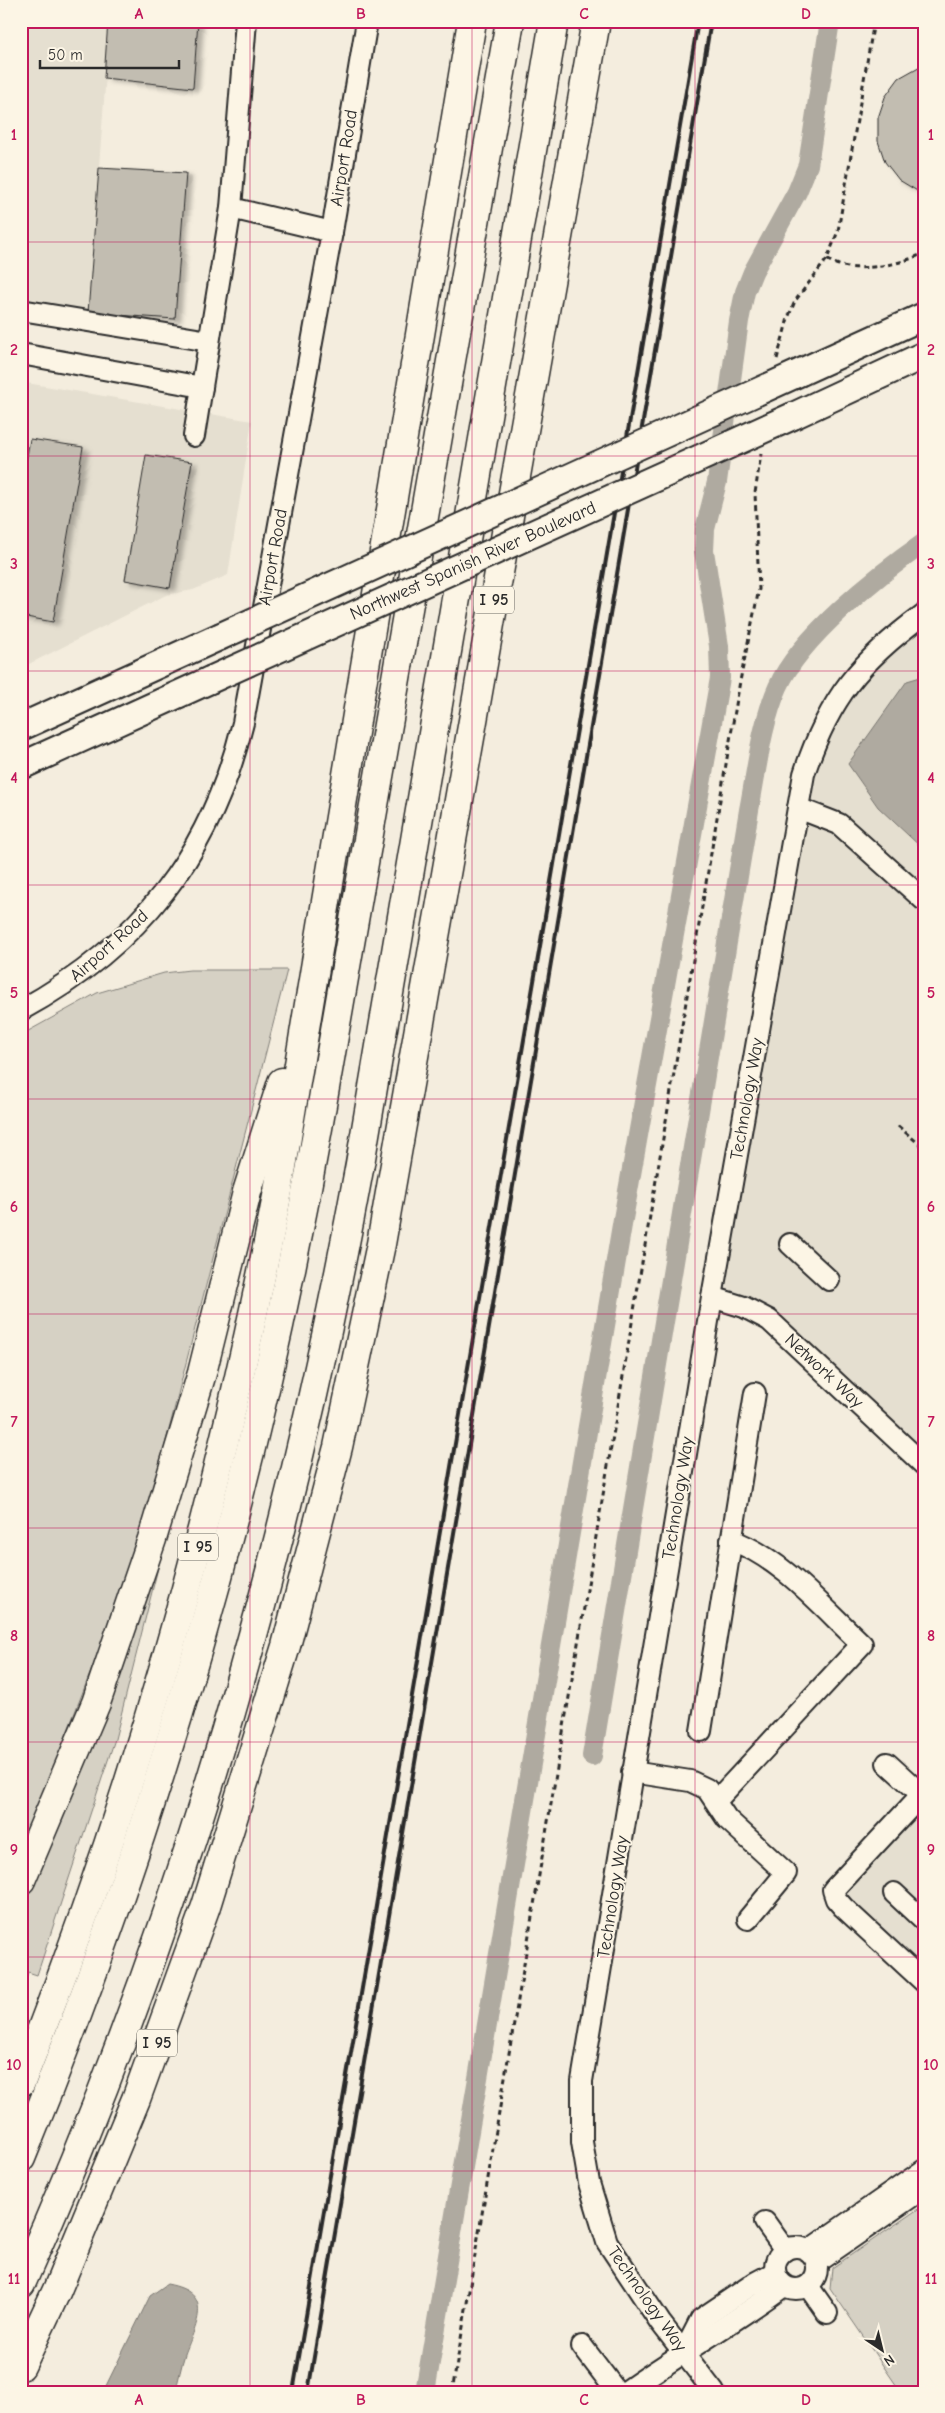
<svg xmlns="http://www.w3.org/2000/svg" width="945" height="2413" viewBox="0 0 945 2413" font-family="'Comic Neue',sans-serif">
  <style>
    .built { fill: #e5dfd0 }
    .green { fill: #d6d1c4; stroke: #807e78 }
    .water { fill: #afaaa0; stroke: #7a7771 }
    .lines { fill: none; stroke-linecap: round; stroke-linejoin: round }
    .canal { stroke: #afaaa0; stroke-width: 20 }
    .building { fill: #c2bdb1; stroke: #2b2b2b; filter: url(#shadow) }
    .minor-casing { stroke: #2b2b2b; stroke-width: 24 }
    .major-casing { stroke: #2b2b2b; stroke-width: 30 }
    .highway-casing { stroke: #2b2b2b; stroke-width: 31 }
    .path { stroke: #2b2b2b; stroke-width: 3; stroke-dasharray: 5 4; stroke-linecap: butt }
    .minor { stroke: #fcf5e5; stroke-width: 20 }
    .major { stroke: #fcf5e5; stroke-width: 26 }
    .highway { stroke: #fcf5e5; stroke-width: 28 }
    .rail { stroke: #2b2b2b; stroke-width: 4 }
    .major-bridge-casing { stroke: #2b2b2b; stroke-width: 30; stroke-linecap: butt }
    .major-bridge { stroke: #fcf5e5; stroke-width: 26 }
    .grid { fill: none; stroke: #c2185b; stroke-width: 1; stroke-opacity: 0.55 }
    .labels { text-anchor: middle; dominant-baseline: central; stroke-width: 4; stroke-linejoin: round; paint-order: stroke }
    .shield { fill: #fcf5e5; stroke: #6a6863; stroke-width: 1 }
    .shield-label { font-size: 16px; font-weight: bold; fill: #2b2b2b }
    .street-label { font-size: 18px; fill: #2b2b2b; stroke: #fcf5e5 }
    .neatline { fill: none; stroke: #c2185b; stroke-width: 2 }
    .grid-label { font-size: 16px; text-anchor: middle; font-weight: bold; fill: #c2185b }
  </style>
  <defs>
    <filter id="shadow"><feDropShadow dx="5.5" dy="3" stdDeviation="2.5" flood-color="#0004"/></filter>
  </defs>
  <rect width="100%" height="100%" fill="#f4edde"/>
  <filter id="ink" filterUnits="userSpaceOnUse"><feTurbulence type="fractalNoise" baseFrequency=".02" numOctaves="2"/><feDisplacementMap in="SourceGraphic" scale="10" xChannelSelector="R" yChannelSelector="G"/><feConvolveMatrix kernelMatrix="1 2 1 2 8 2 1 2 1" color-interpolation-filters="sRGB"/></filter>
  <g filter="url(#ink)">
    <g class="built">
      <path d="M21,21H110L88,313L21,301Z"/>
      <path d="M21,382L252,421L228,575L193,590L166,595L21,668Z"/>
      <path d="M924,614V1465L782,1332L712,1297L824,721Z"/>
      <path d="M924,1792V1982L835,1887Z"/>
    </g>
    <g class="green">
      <path d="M190,970H287L138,1550L21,1851V1035L97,993L164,973Z"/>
      <path d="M153,1562L159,1564L115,1739L37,1975L28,1972L21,1993V1893Z"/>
      <path d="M924,2205V2392H901L830,2288L832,2268Z"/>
    </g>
    <g class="water">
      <path d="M924,676V850L878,807L848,764L907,681Z"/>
      <path d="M167,2284C215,2293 197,2322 185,2354C181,2366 179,2379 175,2392H103L150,2296Z"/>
    </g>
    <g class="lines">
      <g class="canal">
        <path d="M592,1756L749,810C757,769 761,725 778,687C800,637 879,574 924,543"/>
        <path d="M425,2392L623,1219L720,678L719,646L704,551L705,529L717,482L739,321L745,292L753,272L797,192L808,165L830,21"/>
      </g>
    </g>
    <g class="building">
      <path d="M108,21H198L193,88L104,78Z"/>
      <path d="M924,64V195L899,180L885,162L878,141V118L885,97L899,78Z"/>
      <path d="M99,168L186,173L175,319L88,313Z"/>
      <path d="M30,439L83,447L53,622L21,616V491Z"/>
      <path d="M146,455L192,462L170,588L125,580Z"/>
    </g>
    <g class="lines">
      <g class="minor-casing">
        <g id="minor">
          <path d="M231,208L332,232"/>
          <path d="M21,310L209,341"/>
          <path d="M21,354L202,387"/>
          <path d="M194,436L231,208L246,21"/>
          <path d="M798,808L839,824L924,900"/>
          <path d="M21,1010C140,945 211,854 243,723L332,232L367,21"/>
          <path d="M790,1244L829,1280"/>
          <path d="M712,1297L744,1307L769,1320L924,1465"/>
          <path d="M701,1731L755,1393"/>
          <path d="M887,1763L921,1794"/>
          <path d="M632,1772L690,1781L707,1789L727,1819L786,1873L748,1919"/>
          <path d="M924,1792L833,1890L836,1899L843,1907L924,1982"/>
          <path d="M716,1801L862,1644C823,1608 782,1558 731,1540"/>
          <path d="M894,1893L924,1921"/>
          <path d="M765,2222L785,2250"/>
          <circle cx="796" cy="2268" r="21"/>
          <path d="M809,2250L924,2170"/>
          <path d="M817,2262L924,2188"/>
          <path d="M808,2286L827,2313"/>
          <path d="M582,2346L617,2392"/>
          <path d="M684,2352L701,2319L756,2282L775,2272"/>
          <path d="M625,2392C677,2355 733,2324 784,2286"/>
          <path d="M714,2392L660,2322L607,2242L589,2183L582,2142V2081L712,1297L804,774C829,698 860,661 924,614"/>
        </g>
      </g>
      <g class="major-casing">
        <g id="major">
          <path d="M801,372L924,316"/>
          <path d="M793,416L924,355"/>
          <path d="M21,727L219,637"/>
          <path d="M21,766L210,680"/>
        </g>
      </g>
      <g class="highway-casing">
        <g id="highway">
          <path d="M21,1880L96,1703L152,1539L202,1373L247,1192L282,1082"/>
          <path d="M21,2082C136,1794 220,1496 278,1191L472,21"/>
          <path d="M21,2158C158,1825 255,1483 318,1128L510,21"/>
          <path d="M21,2284C182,1927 290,1548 360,1164L554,21"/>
          <path d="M21,2366L57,2290L136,2099L206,1906L286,1646L338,1447L381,1244L596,21"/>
        </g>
      </g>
      <g class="path">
        <path d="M827,259C848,276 901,265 924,253"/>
        <path d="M777,359L788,318L795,301L827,259L838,231L874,21"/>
        <path d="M898,1126L924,1148"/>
        <path d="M452,2392L740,681L759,589L755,493L761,454"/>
      </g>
      <use href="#minor" class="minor"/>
      <use href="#major" class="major"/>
      <use href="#highway" class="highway"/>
      <g class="rail">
        <path d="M293,2392L698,21"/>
        <path d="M308,2392L711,21"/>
      </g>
      <g class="major-bridge-casing">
        <g id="major-bridge">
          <path d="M219,637L801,372"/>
          <path d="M210,680L793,416"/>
        </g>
      </g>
      <use href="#major-bridge" class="major-bridge"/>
    </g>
  </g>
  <path class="grid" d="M250,21V2392M472,21V2392M695,21V2392M21,242H924M21,456H924M21,671H924M21,885H924M21,1099H924M21,1314H924M21,1528H924M21,1742H924M21,1957H924M21,2171H924"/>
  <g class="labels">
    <g class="shield">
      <rect x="474" y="586.5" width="40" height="27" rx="4"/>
      <rect x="178" y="1533.5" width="40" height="27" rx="4"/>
      <rect x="137" y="2029.5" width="40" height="27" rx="4"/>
    </g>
    <g class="shield-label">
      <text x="494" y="600">I 95</text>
      <text x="198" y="1547">I 95</text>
      <text x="157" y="2043">I 95</text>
    </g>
    <g class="street-label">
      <text transform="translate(344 158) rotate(-81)">Airport Road</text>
      <text transform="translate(273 557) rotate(-80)">Airport Road</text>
      <text transform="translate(473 561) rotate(-24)">Northwest Spanish River Boulevard</text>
      <text transform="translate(109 946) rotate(-42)">Airport Road</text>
      <text transform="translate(747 1099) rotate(-80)">Technology Way</text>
      <text transform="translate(824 1371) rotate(43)">Network Way</text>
      <text transform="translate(678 1498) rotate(-81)">Technology Way</text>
      <text transform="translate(613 1897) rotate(-81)">Technology Way</text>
      <text transform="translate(647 2299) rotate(55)">Technology Way</text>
    </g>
  </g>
  <rect width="945" height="2413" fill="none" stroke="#fcf5e5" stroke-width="55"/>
  <g transform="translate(882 2350) rotate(145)" stroke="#fcf5e5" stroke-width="4" paint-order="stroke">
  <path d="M0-4L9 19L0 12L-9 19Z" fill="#2b2b2b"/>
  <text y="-8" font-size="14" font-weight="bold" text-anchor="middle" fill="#2b2b2b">N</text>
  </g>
  <path d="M40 60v8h139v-8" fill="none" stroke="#2b2b2b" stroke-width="2.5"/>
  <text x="48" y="60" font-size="15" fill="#2b2b2b" stroke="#fcf5e5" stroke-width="4" paint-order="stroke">50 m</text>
  <rect x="28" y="28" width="890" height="2358" class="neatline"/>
  <g class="grid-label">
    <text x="139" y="19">A</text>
    <text x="361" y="19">B</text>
    <text x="584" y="19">C</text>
    <text x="806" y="19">D</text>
    <text x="14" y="140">1</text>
    <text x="931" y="140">1</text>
    <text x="14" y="355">2</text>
    <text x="931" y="355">2</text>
    <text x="14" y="569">3</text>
    <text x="931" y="569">3</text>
    <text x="14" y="783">4</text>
    <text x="931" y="783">4</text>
    <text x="14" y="998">5</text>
    <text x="931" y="998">5</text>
    <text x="14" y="1212">6</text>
    <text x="931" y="1212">6</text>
    <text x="14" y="1427">7</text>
    <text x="931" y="1427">7</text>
    <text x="14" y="1641">8</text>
    <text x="931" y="1641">8</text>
    <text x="14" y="1855">9</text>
    <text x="931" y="1855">9</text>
    <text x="14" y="2070">10</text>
    <text x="931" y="2070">10</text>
    <text x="14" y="2284">11</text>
    <text x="931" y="2284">11</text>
    <text x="139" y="2405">A</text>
    <text x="361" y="2405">B</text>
    <text x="584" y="2405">C</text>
    <text x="806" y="2405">D</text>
  </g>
</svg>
